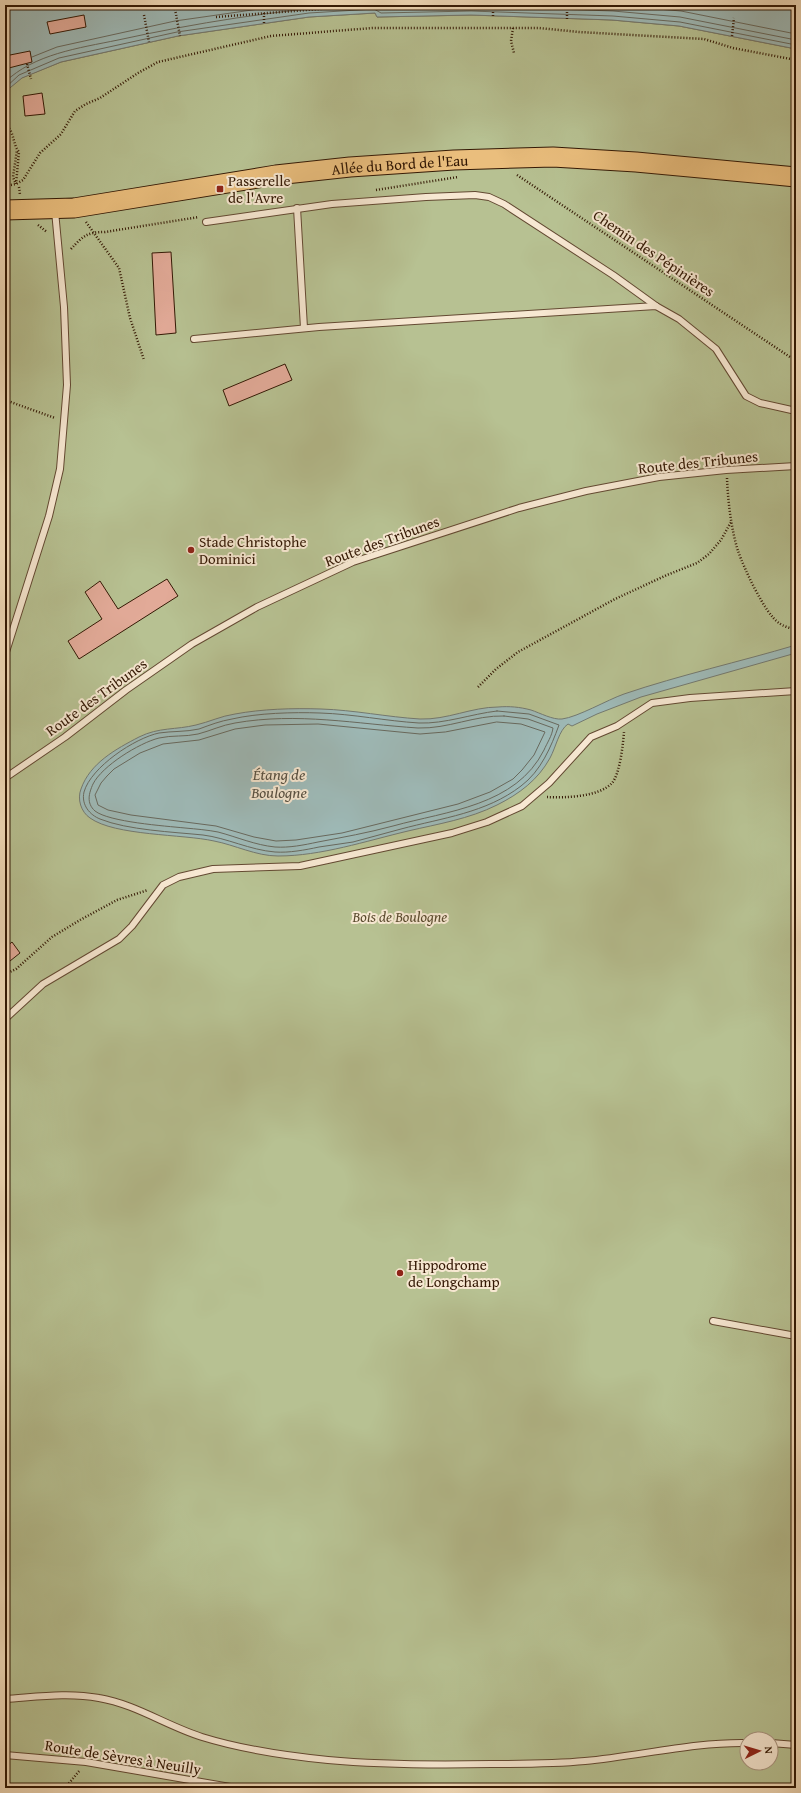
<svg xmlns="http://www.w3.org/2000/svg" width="801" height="1793" viewBox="0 0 801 1793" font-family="'Gentium Book Plus',serif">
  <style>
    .green { fill: #b7c192; stroke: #756c4b; fill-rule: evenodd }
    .water { fill: #9ebab8; stroke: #737970 }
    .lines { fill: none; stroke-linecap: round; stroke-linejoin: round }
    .shore { stroke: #68695e; stroke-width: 1 }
    .building { fill: #e2aa98; stroke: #331804 }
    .lane-casing { stroke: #634932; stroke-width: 8 }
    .primary-casing { stroke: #331804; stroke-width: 21 }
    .path { stroke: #331804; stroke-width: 2.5; stroke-dasharray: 1 2; stroke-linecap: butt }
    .lane { stroke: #f7e8d2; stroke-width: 6 }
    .primary { stroke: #eabe7d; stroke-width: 19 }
    .poi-dot { fill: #8f2418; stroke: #f7e8d2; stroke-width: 1.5 }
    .labels { text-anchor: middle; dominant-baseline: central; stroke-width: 4; stroke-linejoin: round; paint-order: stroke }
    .street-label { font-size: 15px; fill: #331804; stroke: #f7e8d2 }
    .poi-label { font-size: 15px; fill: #331804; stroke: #f7e8d2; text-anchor: start }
    .park-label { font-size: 15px; font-style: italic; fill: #5b4b2f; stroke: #f7e8d2 }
    .water-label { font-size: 16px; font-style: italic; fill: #585143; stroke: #f7e8d2 }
  </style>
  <rect width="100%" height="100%" fill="#f3dcba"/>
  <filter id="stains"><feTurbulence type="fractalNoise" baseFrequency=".005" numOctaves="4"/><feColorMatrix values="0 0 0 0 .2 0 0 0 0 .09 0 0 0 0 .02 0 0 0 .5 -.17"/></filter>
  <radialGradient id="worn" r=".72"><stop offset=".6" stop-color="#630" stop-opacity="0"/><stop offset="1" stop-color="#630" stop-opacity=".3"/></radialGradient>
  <path class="green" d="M375,13L377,17L471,15L612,20L679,26L796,49V1788H5V92L21,78L61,62L178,36L309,17ZM747,1739H771V1763H747Z"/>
  <g class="water">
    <path d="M5,5H796V49L679,26L612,20L471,15L377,17L375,13L309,17L178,36L61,62L22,78L5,92Z"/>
    <path d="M796,645V653L641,697L597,714L572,726L568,724C559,730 556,747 550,758C538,780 519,794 497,805C469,819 438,824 408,831C366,841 321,856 278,856C256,856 235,845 214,841C183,834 115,836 90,818C81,812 77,799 81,789C90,763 116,749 139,737C159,727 176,730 196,725C209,722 221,716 235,714C262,709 292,708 321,709C354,710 387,717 420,719C447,720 472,707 498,707C509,706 520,707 531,710C540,713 553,720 562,719C578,717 607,700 624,694C680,675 739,662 796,645Z"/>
  </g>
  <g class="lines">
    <g class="shore">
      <path d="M379,5L384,8L471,6L613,11L680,17L796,40"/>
      <path d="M611,5L681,11L796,34"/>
      <path d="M32,57L57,47L175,21L287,5"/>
      <path d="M5,82C34,54 79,48 118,40C196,23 276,10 356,5"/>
      <path d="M5,88L19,75L59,58L177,32L309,13L374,9L381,13L471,11L613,16L680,22L796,45"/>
      <path d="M497,711L529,714L559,725C551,747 541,771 521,786C486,813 442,818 401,829C385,833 369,838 353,842C342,844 330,845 319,847C305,850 289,853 275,852C250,850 227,838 203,835C173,832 127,830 100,819C90,815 81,805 84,792C91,767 135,738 159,733C172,731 186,732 199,729C210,725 220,721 232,719C258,713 293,712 320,713C353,714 386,721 419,723C445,724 471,714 497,711Z"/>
      <path d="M504,716L528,719L553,728C552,736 547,743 544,750C516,806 447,811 393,826C367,833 344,837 318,842C304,845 289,848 275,847C255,845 237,837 218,832C208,830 196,829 185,828C165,826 109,822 95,811C86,803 89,793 93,784C102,766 139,743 159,738C172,735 185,737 198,734C210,731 222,725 235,723C298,712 356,724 418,728C448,729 475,715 504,716Z"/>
      <path d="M497,722L521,724L545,732L534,755L522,770L513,779L490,792L458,804L342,833L296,840L276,841L254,837L216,826L131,815L108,810L98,805L95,795L101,783L107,776L114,769L140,753L163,744L199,740L235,729L265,725L318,724L420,734L445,732Z"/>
    </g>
  </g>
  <g class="building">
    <path d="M84,15L86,27L50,34L47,22Z"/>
    <path d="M30,51L32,62L5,69V56Z"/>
    <path d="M42,93L45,114L25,116L23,96Z"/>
    <path d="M171,252L176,333L156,335L152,253Z"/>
    <path d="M285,364L292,380L229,406L223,390Z"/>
    <path d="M167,579L178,596L79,659L68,641L102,619L85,592L100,581L118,609Z"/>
    <path d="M12,942L20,953L10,961L5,954V948Z"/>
  </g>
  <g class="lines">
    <g class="lane-casing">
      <g id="lane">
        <path d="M297,208L304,328"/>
        <path d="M206,222L332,204L426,197L475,195L489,197L504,204L613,275L656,306"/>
        <path d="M194,339L319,327L656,306L679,319L716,349L746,396L760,403L796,411"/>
        <path d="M5,655L49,516L60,469L67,385L64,307L55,211"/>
        <path d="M5,778L65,737L126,690L192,644L257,607L353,562L519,508L586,491L659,477L726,470L796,466"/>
        <path d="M5,1019L43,984L119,939L132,926L163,885L179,877L213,869L300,866L452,833L487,822L522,806L549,783L591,737L617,726L652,703L690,698L796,691"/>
        <path d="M713,1321L796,1336"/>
        <path d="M5,1699C36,1697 68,1692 99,1698C135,1704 167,1726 202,1737C241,1749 287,1756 328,1760C382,1765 436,1765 491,1764C522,1764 554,1764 585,1761C639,1756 693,1742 747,1743"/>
        <path d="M771,1743L796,1745"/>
        <path d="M5,1755L86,1762L236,1788"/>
      </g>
    </g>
    <g class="primary-casing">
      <g id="primary">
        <path id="s1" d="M5,210L74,208L276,175L350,167L454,160L553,157L636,162L796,177"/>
      </g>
    </g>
    <g class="path">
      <path d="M175,9L180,36"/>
      <path d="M264,13V23"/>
      <path d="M144,15L149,42"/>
      <path d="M493,16V5"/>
      <path d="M216,17L372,5"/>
      <path d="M567,19V5"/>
      <path d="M513,28L511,41L514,53"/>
      <path d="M732,36L734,18"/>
      <path d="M27,64L31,79"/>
      <path d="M5,124C15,132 12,143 19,152L16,184"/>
      <path d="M517,175L796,361"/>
      <path d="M15,182L13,177L17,150"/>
      <path d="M5,186L16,184L23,180L40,153L61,134L75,111L86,104L100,98L138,73L158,62L271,36L372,28H539L579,32L704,39L733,48L796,60"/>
      <path d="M19,187L20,195"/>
      <path d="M376,190L458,177"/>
      <path d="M86,222L119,268L130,318L144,360"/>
      <path d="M38,225L47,232"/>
      <path d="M71,249C83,236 87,232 105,232L199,217"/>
      <path d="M5,400L55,418"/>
      <path d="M727,478C728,502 731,528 738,551C744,568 765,614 779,623C783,626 791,629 796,629"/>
      <path d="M478,687L496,669L518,652L615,599L667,575L697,563L709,554L721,540L731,522"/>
      <path d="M547,797C565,798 599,797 612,783C620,774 623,744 624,732"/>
      <path d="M5,974L16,969L52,937L80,920L117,900L148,890"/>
      <path d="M65,1788L80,1770"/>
    </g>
    <use href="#lane" class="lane"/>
    <use href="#primary" class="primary"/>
  </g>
  <g class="poi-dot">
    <rect x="216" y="185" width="8" height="8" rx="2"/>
    <circle cx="191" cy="550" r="4"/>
    <circle cx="400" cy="1273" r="4"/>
  </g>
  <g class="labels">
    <g class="street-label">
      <text stroke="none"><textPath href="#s1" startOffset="398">Allée du Bord de l'Eau</textPath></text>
      <text transform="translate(654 253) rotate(34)">Chemin des Pépinières</text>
      <text transform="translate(698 462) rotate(-6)">Route des Tribunes</text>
      <text transform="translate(382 541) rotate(-20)">Route des Tribunes</text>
      <text transform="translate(96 697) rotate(-36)">Route des Tribunes</text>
      <text transform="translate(123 1757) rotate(9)">Route de Sèvres à Neuilly</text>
    </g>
    <g class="poi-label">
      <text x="228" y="180">Passerelle<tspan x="228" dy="17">de l'Avre</tspan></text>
      <text x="199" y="541">Stade Christophe<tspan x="199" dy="17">Dominici</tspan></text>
      <text x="408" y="1264">Hippodrome<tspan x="408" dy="17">de Longchamp</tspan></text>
    </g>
    <g class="park-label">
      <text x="400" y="916">Bois de Boulogne</text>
    </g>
    <g class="water-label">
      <text x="279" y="774">Étang de<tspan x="279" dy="18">Boulogne</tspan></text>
    </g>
  </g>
  <rect width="801" height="1793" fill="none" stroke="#f3dcba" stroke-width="20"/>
  <rect x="6" y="6" width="789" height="1781" fill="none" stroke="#331804" stroke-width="2"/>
  <rect x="10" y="10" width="781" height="1773" fill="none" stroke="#331804"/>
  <g transform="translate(759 1751) rotate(85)"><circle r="19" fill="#f7e8d2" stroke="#a99580"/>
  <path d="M0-3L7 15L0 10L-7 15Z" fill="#8f2418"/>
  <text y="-6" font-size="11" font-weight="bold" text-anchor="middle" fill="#331804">N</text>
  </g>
  <rect width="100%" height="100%" filter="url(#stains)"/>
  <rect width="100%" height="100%" fill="url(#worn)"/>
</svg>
